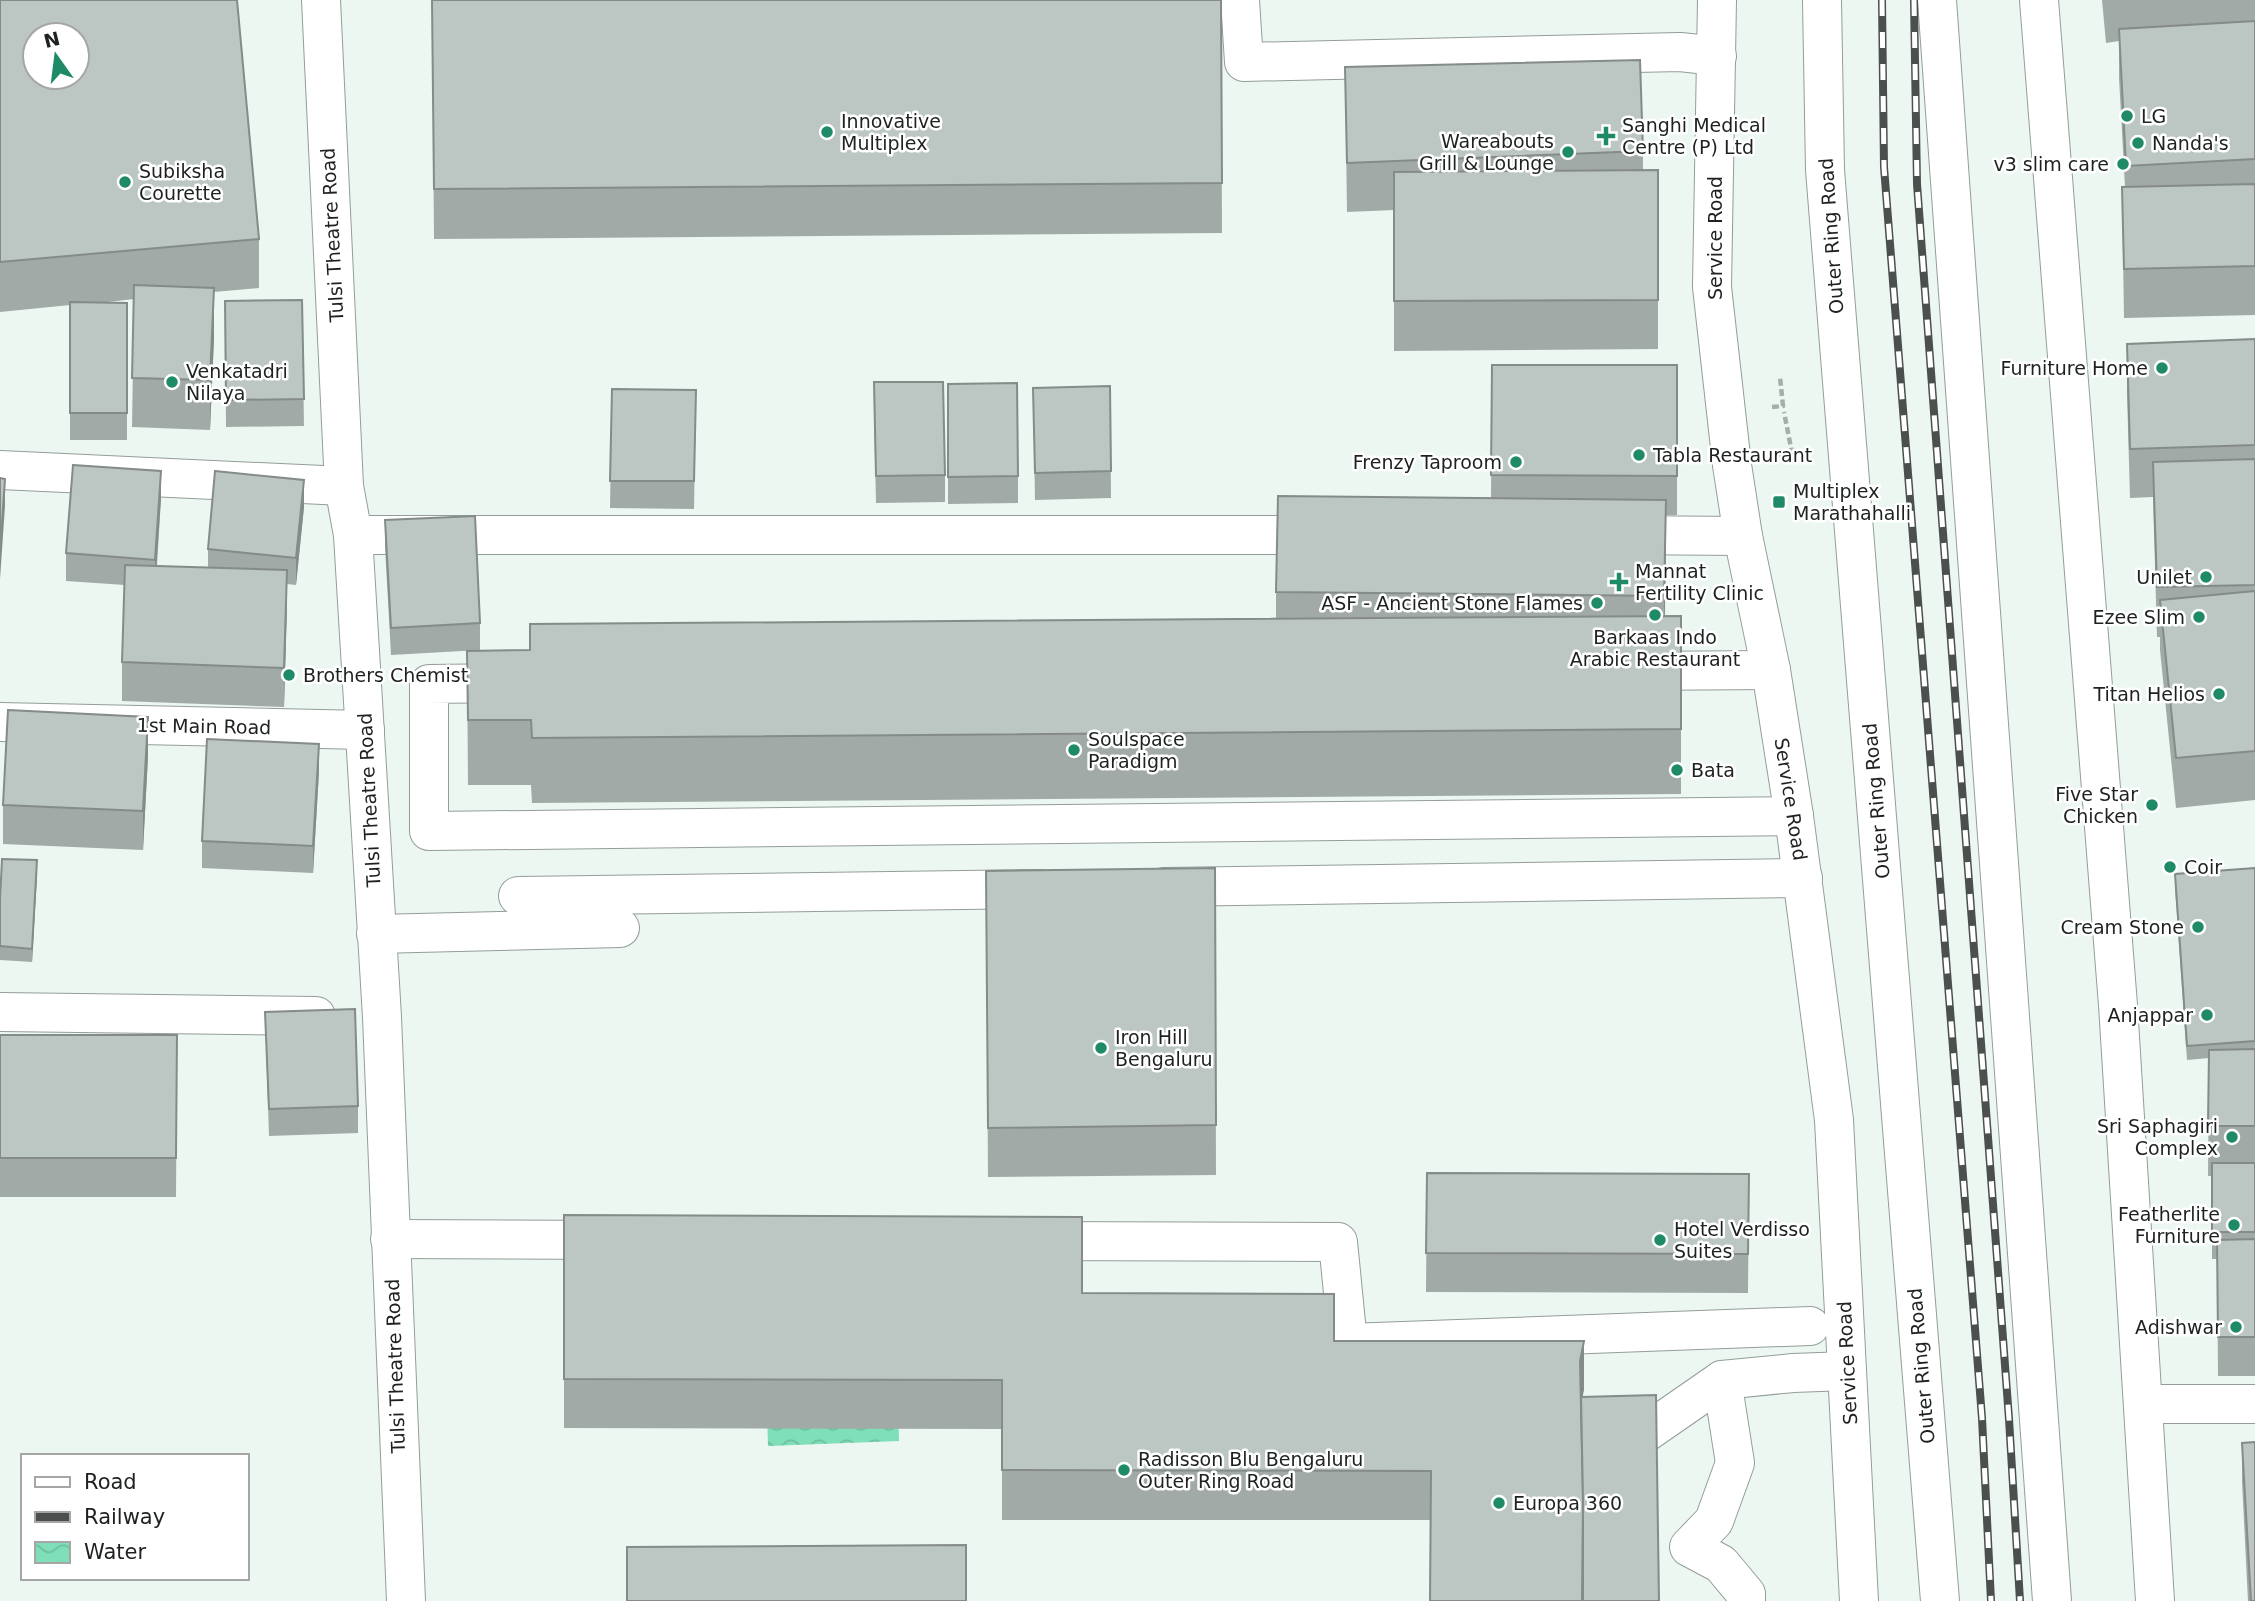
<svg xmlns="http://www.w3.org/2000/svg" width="2255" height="1601" viewBox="0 0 2255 1601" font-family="'DejaVu Sans',sans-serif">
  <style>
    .water { fill: url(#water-waves) }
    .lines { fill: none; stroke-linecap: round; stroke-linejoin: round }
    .minor-casing { stroke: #949d99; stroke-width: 40 }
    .highway-casing { stroke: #949d99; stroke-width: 40 }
    .path { stroke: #a6aeaa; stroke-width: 4.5; stroke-dasharray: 7 3.5; stroke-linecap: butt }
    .minor { stroke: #fff; stroke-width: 38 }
    .highway { stroke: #fff; stroke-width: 38 }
    .rail-casing { stroke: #4b504e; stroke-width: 8 }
    .rail { stroke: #fff; stroke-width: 5; stroke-dasharray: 16; stroke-linecap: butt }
    .wall { fill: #a2aaa7 }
    .shaded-wall { fill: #848b88 }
    .building { fill: #bcc6c2; stroke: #848b88; stroke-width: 2; fill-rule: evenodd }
    .poi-dot { fill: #1e8a67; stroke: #fff; stroke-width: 2.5 }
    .labels { text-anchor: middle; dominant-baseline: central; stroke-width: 5; stroke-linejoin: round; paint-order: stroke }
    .poi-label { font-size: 19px; fill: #1d211f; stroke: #fff; text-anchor: start }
    .street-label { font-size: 19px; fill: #1d211f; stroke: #fff }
  </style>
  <defs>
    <pattern id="water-waves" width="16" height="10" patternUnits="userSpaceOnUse" patternTransform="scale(1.75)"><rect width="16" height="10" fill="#7fdfb9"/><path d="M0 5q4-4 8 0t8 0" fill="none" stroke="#6dbf9f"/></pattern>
  </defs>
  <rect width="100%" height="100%" fill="#ecf7f2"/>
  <path class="water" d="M897,1375L899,1441L768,1446L766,1379Z"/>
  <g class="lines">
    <g class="minor-casing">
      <g id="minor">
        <path d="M321,0L344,486L353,535L382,1017L406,1601"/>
        <path d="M1240,0L1244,62L1680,52L1717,56"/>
        <path d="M1717,0L1712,287L1732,465L1743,536L1771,670L1794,816L1834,1120L1859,1601"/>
        <path d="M2039,0L2118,1005L2155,1601"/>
        <path d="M0,470L344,486"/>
        <path d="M353,535H1328"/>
        <path d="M1613,535L1743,536"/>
        <path d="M1629,671L1771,670"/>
        <path d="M519,683L429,684V831L1794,816"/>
        <path d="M0,722L365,730"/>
        <path d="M1164,887L1803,878"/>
        <path d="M518,896L1038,889"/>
        <path d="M376,934L620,928"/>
        <path d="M0,1012L316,1016"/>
        <path d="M390,1239L616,1240"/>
        <path d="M1029,1241L1338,1242L1348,1343L1810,1326"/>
        <path d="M1722,1380L1735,1463L1714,1521L1689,1547L1721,1564L1746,1594V1601"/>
        <path d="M2143,1404H2255"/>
        <path d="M1631,1462V1443L1722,1380L1793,1373L1847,1371"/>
      </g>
    </g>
    <g class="highway-casing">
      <g id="highway">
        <path d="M1822,0L1825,170L1940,1601"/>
        <path d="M1937,0L2052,1601"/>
      </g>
    </g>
    <g class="path">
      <path d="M1772,407L1783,406L1780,377"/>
      <path d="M1781,454V455L1792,453L1784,412"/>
    </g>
    <use href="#minor" class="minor"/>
    <use href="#highway" class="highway"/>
    <g class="rail-casing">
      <g id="rail">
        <path d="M1882,0L1884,167L1982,1418L1991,1601"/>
        <path d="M1914,0L1917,184L2009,1419L2020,1601"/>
      </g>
    </g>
    <use href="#rail" class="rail"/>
  </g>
  <g class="wall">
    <path d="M0,0L259,239V288L214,292V338L210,430L132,427L134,299L99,303H127V440H70V305L0,312Z"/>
    <path d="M432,0H1221L1222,233L434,239Z"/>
    <path d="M2102,0H2255V315L2124,318L2122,187H2125L2119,78V41L2106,43Z"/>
    <path d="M1345,67L1643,151V170H1658V349L1394,351V210L1347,212Z"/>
    <path d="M302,300L304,426L226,427L225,301Z"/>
    <path d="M2255,339V800L2176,808L2160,650V637H2157L2153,497L2130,498L2127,393V344Z"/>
    <path d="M1492,365H1677V515H1666L1665,616H1681V794L532,803L531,785H468L467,651L530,650L1276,619V592L1491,498Z"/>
    <path d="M948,384L1018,476V503L948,504Z"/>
    <path d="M1110,386L1111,498L1035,500L1033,388Z"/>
    <path d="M612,389L696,390L694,509L610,508Z"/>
    <path d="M874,409L945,475V502L876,503Z"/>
    <path d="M161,498L157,566L208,568V549L304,507L296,585L287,584L284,707L122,701V662L125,585L66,581V553Z"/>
    <path d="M385,520L480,623V650L391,655L385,547Z"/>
    <path d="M148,756L143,850L3,844V805Z"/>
    <path d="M319,771L313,873L202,868V841Z"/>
    <path d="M1215,868L1216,1175L988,1177L986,871Z"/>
    <path d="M2255,868V1376H2218L2217,1259H2212V1176H2208L2209,1058L2187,1060L2175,888V874Z"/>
    <path d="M37,874L32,962L0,960V899Z"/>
    <path d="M265,1012L358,1106V1133L269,1136Z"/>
    <path d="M0,1035H177L176,1197H0Z"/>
    <path d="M1427,1173L1749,1174L1748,1293L1426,1292Z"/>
    <path d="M564,1215L1082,1293L1334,1341L1584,1390L1430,1520H1002V1429L564,1428Z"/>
    <path d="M2242,1443L2255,1601H2248L2242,1482Z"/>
  </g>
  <g class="shaded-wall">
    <path d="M214,288V338L210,430V380Z"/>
    <path d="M161,471V498L155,587V560Z"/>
    <path d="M5,479V506L0,579V552Z"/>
    <path d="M304,480V507L296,585V558Z"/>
    <path d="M1666,500V550L1664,646V596Z"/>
    <path d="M287,570V609L284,707V668Z"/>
    <path d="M148,717V756L143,850V811Z"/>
    <path d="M319,744V771L313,873V846Z"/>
    <path d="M37,860V874L32,962V949Z"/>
    <path d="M1584,1341V1390L1580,1410V1361Z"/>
  </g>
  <g class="building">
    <path d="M0,0H237L259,239L0,262ZM35,35H77V77H35Z"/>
    <path d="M432,0H1221L1222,183L434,189Z"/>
    <path d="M2255,21V159L2126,166L2119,29Z"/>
    <path d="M1640,60L1643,151L1347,163L1345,67Z"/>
    <path d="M1658,170V300L1394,301V172Z"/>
    <path d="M2255,184V266L2124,269L2122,187Z"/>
    <path d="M134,285L214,288L210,380L132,378Z"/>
    <path d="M302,300L304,399L226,400L225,301Z"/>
    <path d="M70,302L127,303V413H70Z"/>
    <path d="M2255,339V445L2130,449L2127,344Z"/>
    <path d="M1492,365H1677V476L1491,475Z"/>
    <path d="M874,382H943L945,475L876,476Z"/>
    <path d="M1017,383L1018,476L948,477V384Z"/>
    <path d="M1110,386L1111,471L1035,473L1033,388Z"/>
    <path d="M612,389L696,390L694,481H610Z"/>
    <path d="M2255,459V585L2157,587L2153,462Z"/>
    <path d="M73,465L161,471L155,560L66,553Z"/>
    <path d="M215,471L304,480L296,558L208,549Z"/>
    <path d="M0,478L5,479L0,552Z"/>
    <path d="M1278,496L1666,500L1664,596L1276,592Z"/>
    <path d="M475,516L480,623L391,628L385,520Z"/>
    <path d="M125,565L287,570L284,668L122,662Z"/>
    <path d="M2255,591V751L2176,758L2160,600Z"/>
    <path d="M1681,616V729L532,738L531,720H468L467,651L530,650V624Z"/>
    <path d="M8,710L148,717L143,811L3,805Z"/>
    <path d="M207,739L319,744L313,846L202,841Z"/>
    <path d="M2,859L37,860L32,949L0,946V899Z"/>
    <path d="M1215,868L1216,1125L988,1128L986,871Z"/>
    <path d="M2255,868V1041L2187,1046L2175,874Z"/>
    <path d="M355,1009L358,1106L269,1109L265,1012Z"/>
    <path d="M0,1035H177L176,1158H0Z"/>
    <path d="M2255,1049V1126H2208L2209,1050Z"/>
    <rect x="2212" y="1163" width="43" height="69"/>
    <path d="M1427,1173L1749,1174L1748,1254L1426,1253Z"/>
    <path d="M564,1215L1082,1217V1293L1334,1294V1341H1584L1580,1361L1583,1499L1582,1601H1430L1431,1471L1002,1470V1380L564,1379Z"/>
    <path d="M2255,1239V1337H2218L2217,1240Z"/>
    <path d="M1656,1395L1659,1601H1583V1499L1581,1397Z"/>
    <path d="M2255,1442V1601H2251L2242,1443Z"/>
    <path d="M966,1545V1601H627V1547Z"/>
  </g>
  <g class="poi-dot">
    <circle cx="2127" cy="116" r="7"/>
    <circle cx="827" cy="132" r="7"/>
    <path d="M1602.5 125.5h7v7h7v7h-7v7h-7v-7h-7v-7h7z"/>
    <circle cx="2138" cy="143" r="7"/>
    <circle cx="1568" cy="152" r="7"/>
    <circle cx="2123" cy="164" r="7"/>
    <circle cx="125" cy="182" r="7"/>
    <circle cx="2162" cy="368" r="7"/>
    <circle cx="172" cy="382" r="7"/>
    <circle cx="1639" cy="455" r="7"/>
    <circle cx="1516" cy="462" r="7"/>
    <rect x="1772" y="495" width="14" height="14" rx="3.5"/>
    <circle cx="2206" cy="577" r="7"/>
    <path d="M1615.5 571.5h7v7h7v7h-7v7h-7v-7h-7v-7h7z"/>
    <circle cx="1597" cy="603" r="7"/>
    <circle cx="1655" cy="615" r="7"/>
    <circle cx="2199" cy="617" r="7"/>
    <circle cx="289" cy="675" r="7"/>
    <circle cx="2219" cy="694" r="7"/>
    <circle cx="1074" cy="750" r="7"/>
    <circle cx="1677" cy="770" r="7"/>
    <circle cx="2152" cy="805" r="7"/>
    <circle cx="2170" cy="867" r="7"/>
    <circle cx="2198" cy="927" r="7"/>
    <circle cx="2207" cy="1015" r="7"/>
    <circle cx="1101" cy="1048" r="7"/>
    <circle cx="2232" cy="1137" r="7"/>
    <circle cx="2234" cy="1225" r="7"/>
    <circle cx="1660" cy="1240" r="7"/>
    <circle cx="2236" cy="1327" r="7"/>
    <circle cx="1124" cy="1470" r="7"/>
    <circle cx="1499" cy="1503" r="7"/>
  </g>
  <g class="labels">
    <g class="poi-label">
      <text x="2141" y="116">LG</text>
      <text x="841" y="121">Innovative<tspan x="841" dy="22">Multiplex</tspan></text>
      <text x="1622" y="125">Sanghi Medical<tspan x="1622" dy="22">Centre (P) Ltd</tspan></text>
      <text x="1554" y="141" text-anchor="end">Wareabouts<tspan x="1554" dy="22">Grill &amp; Lounge</tspan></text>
      <text x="2152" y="143">Nanda's</text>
      <text x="2109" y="164" text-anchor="end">v3 slim care</text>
      <text x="139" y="171">Subiksha<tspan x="139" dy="22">Courette</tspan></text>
      <text x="2148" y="368" text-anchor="end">Furniture Home</text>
      <text x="186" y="371">Venkatadri<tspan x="186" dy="22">Nilaya</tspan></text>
      <text x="1653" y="455">Tabla Restaurant</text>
      <text x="1502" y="462" text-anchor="end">Frenzy Taproom</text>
      <text x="1793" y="491">Multiplex<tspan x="1793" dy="22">Marathahalli</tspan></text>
      <text x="1635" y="571">Mannat<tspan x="1635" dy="22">Fertility Clinic</tspan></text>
      <text x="2192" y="577" text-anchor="end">Unilet</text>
      <text x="1583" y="603" text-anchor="end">ASF - Ancient Stone Flames</text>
      <text x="2185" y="617" text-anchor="end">Ezee Slim</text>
      <text x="1655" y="637" text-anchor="middle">Barkaas Indo<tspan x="1655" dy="22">Arabic Restaurant</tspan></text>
      <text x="303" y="675">Brothers Chemist</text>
      <text x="2205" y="694" text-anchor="end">Titan Helios</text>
      <text x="1088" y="739">Soulspace<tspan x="1088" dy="22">Paradigm</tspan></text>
      <text x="1691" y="770">Bata</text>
      <text x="2138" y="794" text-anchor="end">Five Star<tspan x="2138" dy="22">Chicken</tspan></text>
      <text x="2184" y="867">Coir</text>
      <text x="2184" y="927" text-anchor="end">Cream Stone</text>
      <text x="2193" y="1015" text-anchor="end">Anjappar</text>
      <text x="1115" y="1037">Iron Hill<tspan x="1115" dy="22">Bengaluru</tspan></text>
      <text x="2218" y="1126" text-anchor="end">Sri Saphagiri<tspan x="2218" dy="22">Complex</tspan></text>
      <text x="2220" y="1214" text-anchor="end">Featherlite<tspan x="2220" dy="22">Furniture</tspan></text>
      <text x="1674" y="1229">Hotel Verdisso<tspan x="1674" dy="22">Suites</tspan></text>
      <text x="2222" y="1327" text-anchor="end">Adishwar</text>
      <text x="1138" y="1459">Radisson Blu Bengaluru<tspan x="1138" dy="22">Outer Ring Road</tspan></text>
      <text x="1513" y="1503">Europa 360</text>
    </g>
    <g class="street-label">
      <text transform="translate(332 235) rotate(-93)">Tulsi Theatre Road</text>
      <text transform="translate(1831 236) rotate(-94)">Outer Ring Road</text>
      <text transform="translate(1715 238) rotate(-90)">Service Road</text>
      <text transform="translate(204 726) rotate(1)">1st Main Road</text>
      <text transform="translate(1791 799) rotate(81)">Service Road</text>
      <text transform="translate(369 800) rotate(-93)">Tulsi Theatre Road</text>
      <text transform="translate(1876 801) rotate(-95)">Outer Ring Road</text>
      <text transform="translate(1847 1363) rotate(-93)">Service Road</text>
      <text transform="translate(395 1366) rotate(-92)">Tulsi Theatre Road</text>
      <text transform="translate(1921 1366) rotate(-95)">Outer Ring Road</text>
    </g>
  </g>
  <rect x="21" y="1454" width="228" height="126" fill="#ffffff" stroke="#a5a6a5" stroke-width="2"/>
  <rect x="35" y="1477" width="35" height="10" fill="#ffffff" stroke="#a5a6a5" stroke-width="2"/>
  <text x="84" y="1489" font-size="21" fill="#1d211f">Road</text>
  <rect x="35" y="1512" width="35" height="10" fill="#4b504e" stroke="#a5a6a5" stroke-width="2"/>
  <text x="84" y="1524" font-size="21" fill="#1d211f">Railway</text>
  <rect x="35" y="1542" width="35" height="21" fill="url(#water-waves)" stroke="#a5a6a5" stroke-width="2"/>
  <text x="84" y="1559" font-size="21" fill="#1d211f">Water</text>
  <g transform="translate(56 56) rotate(346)"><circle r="33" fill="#ffffff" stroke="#a5a6a5" stroke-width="2"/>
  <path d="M0-5L12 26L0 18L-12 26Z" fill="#1e8a67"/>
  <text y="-10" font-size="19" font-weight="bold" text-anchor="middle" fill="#1d211f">N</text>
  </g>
</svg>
